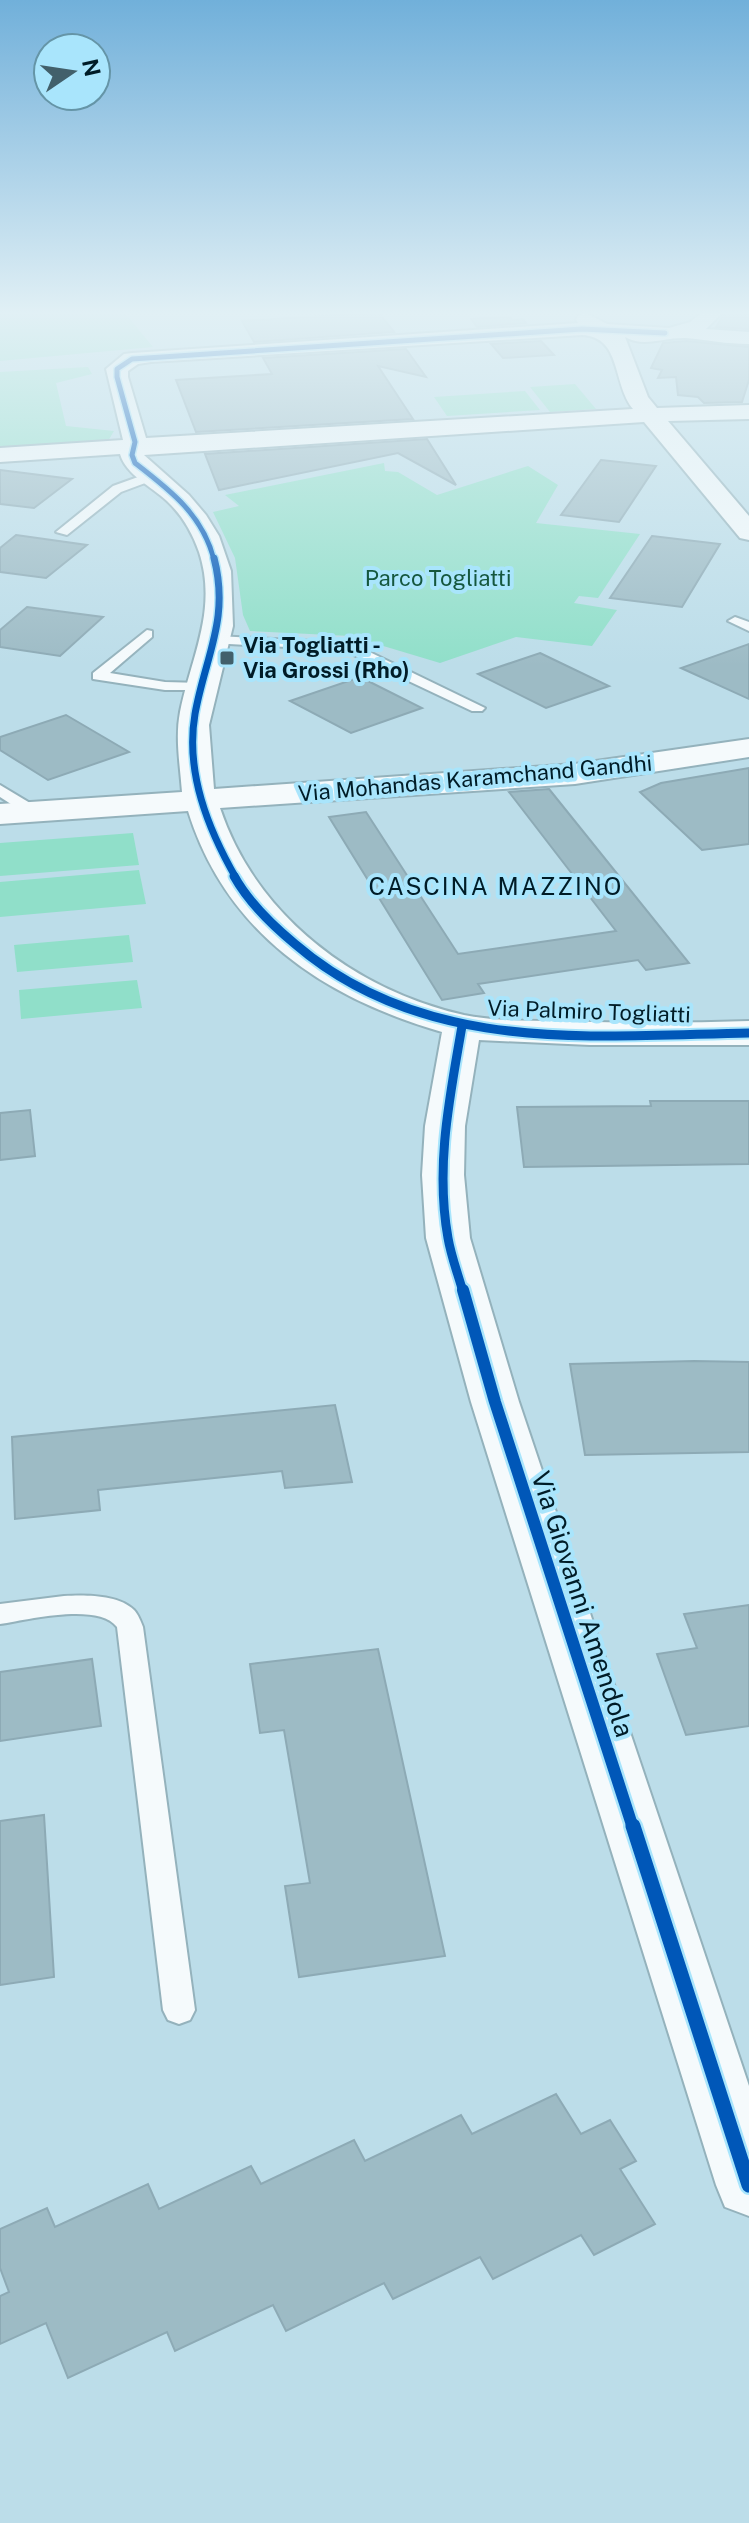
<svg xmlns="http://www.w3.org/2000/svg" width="749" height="2523" viewBox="0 0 749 2523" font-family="'Public Sans',sans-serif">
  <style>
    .green { fill: #90dfc9 }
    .building { fill: #9dbbc5; stroke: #8daab5; stroke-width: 2 }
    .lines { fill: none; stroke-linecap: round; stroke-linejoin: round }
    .lane-casing { stroke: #94b2bc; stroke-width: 4 }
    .street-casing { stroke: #94b2bc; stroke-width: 4 }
    .lane { fill: #f5fafc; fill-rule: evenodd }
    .street { fill: #f5fafc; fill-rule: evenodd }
    .cycleway-far4-casing { stroke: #a9e5fc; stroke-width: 8 }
    .cycleway-far3-casing { stroke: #a9e5fc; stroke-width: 10 }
    .cycleway-far2-casing { stroke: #a9e5fc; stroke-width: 13 }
    .cycleway-far1-casing { stroke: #a9e5fc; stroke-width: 17 }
    .cycleway-casing { stroke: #a9e5fc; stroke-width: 20 }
    .cycleway-far4 { stroke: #0057b8; stroke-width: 5 }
    .cycleway-far3 { stroke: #0057b8; stroke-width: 7 }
    .cycleway-far2 { stroke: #0057b8; stroke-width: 9 }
    .cycleway-far1 { stroke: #0057b8; stroke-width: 12 }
    .cycleway { stroke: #0057b8; stroke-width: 15 }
    .poi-dot { fill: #42606b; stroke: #a9e5fc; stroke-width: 3 }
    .labels { text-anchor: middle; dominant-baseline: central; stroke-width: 8; stroke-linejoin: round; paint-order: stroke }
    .far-park-label { font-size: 22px; fill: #15573e; stroke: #a9e5fc }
    .far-poi-label { font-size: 22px; font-weight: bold; fill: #001c27; stroke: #a9e5fc; text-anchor: start }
    .far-street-label { font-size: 22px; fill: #001c27; stroke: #a9e5fc }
    .far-neighbourhood-label { font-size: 24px; letter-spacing: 2px; fill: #001c27; stroke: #a9e5fc }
    .street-label { font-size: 26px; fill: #001c27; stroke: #a9e5fc }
  </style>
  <rect width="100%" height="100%" fill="#bcdde9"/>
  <g class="green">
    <path d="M0,313H125L153,347L0,361Z"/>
    <path d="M88,367L92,374L56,383L66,426L114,431L108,441L0,448V372Z"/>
    <path d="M575,384L596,409L550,412L530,387Z"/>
    <path d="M525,391L540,410L447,416L434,397Z"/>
    <path d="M384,463L385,471L398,472L437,495L528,466L558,485L536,523L640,534L598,598L579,596L574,603L617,610L592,646L516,637L440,663L350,636L250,631L243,615L235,558L213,512L239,506L225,495Z"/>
    <path d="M133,833L139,865L0,876V843Z"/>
    <path d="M139,870L146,904L0,917V882Z"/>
    <path d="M129,935L133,962L17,972L14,945Z"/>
    <path d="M137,980L142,1008L21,1019L19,990Z"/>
  </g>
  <g class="building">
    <path d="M370,313H379L394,332L254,342L242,321Z"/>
    <path d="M725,313H749V329L716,327Z"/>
    <path d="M510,317L512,320L523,319L526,323L477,327L471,319Z"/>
    <path d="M541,341L554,355L503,358L491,344Z"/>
    <path d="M686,341L749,347V380L742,402L704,403L698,397L678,395L676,377L658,378L662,370L651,368L663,343Z"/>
    <path d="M406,349L426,377L378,366L413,419L196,432L176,380L272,374L263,358Z"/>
    <path d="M427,439L456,485L398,453L219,490L205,454Z"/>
    <path d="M601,460L656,466L619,522L561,515Z"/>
    <path d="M0,470L72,479L34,508L0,504Z"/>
    <path d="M16,535L87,545L46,578L0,572V548Z"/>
    <path d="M652,536L720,544L682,607L610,598Z"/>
    <path d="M27,607L103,617L60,656L0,647V630Z"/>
    <path d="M749,644V699L681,668Z"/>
    <path d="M540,653L609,686L546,708L478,674Z"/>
    <path d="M360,677L422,708L351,733L290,701Z"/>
    <path d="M66,715L129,752L48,780L0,750V737Z"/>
    <path d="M749,768V844L702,850L640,792L661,783Z"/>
    <path d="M549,789L689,963L646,970L638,960L478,984L484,993L442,1000L329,817L366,812L458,954L616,931L509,792Z"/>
    <path d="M650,1101H749V1164L524,1167L517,1107L651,1106Z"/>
    <path d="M30,1110L35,1156L0,1160V1113Z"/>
    <path d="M694,1361L749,1362V1452L585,1455L570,1364Z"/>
    <path d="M335,1405L352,1482L285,1488L282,1471L98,1490L100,1510L15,1519L12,1437Z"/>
    <path d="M749,1605V1726L686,1735L657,1654L697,1648L684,1614Z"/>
    <path d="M378,1649L445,1956L299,1977L285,1886L310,1883L284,1730L260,1733L250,1664Z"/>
    <path d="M92,1659L101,1726L0,1741V1672Z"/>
    <path d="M44,1815L54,1977L0,1985V1821Z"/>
    <path d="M556,2094L581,2134L610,2120L636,2161L620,2169L655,2224L594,2255L581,2235L493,2279L480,2257L393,2299L384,2283L286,2331L273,2305L175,2351L167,2332L68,2378L46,2323L0,2344V2296L9,2292L0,2268V2229L47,2208L55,2227L148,2184L159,2209L251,2166L261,2184L354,2140L365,2161L461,2115L472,2134Z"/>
  </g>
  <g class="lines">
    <g class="lane-casing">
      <g id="lane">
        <path d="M152,472L156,473V479L121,492L67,535L56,532L113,486Z"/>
        <path d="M735,617L749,622V631L728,621Z"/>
        <path d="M147,630L152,631V637L110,673L165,682L201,683L206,684V690H165L93,679V673Z"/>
        <path d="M216,636L351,643L485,708L482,711H472L343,650L211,643V637Z"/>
        <path d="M0,785L40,809L42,812L40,815H28L0,797Z"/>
        <path d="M64,1596C83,1595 118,1594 134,1610C138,1614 141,1622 143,1627L195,2010L190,2020L179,2024L168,2020L163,2010L117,1627C98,1602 27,1620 0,1624V1604Z"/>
      </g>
    </g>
    <g class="street-casing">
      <path id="street" d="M586,313L607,324L669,328L690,322L701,313H722L706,329L749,332V344C727,344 707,340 686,338C665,337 643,348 625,337L648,397L657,408L749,405V419L668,421L749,516V540L740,538L644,422L144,455L189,495L206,515L219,536L231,571L233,626L209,725L214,789L575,764L749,739V757L575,784L220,808C256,916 355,990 464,1015C495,1021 529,1021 561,1021C623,1023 686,1023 749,1021V1045H590L479,1040L465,1126L464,1175L470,1238L519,1402L749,2086V2216L725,2207L716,2185L471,1402L426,1238L422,1175L425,1126L442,1032C324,998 226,933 188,811L0,824V804L182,792C180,765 175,738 180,712C191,657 218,610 199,552C192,532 182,515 167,501C151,486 126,475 120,454L0,462V448L123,440L106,369L124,354L132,353L578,323L576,319L579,315ZM582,335C622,337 612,383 633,409L146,438L128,377V371L138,364L151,362Z"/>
    </g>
    <use href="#lane" class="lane"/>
    <use href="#street" class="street"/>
    <g class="cycleway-far4-casing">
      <path id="cycleway-far4" d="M214,560C203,515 170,490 135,463L132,455L135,442L117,377V369L132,359L582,329L665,333"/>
    </g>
    <g class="cycleway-far3-casing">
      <path id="cycleway-far3" d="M214,558C230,619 205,657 195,714C185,772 208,829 236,878"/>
    </g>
    <g class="cycleway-far2-casing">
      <g id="cycleway-far2">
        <path d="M234,876C249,903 272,925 295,944C424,1055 591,1036 749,1033"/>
        <path d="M462,1026C450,1096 435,1166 448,1238C451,1256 458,1274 463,1292"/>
      </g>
    </g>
    <g class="cycleway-far1-casing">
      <path id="cycleway-far1" d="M463,1290L495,1402L633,1828"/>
    </g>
    <g class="cycleway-casing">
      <path id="cycleway" d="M633,1826L749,2185"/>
    </g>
    <use href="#cycleway-far4" class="cycleway-far4"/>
    <use href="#cycleway-far3" class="cycleway-far3"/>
    <use href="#cycleway-far2" class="cycleway-far2"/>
    <use href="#cycleway-far1" class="cycleway-far1"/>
    <use href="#cycleway" class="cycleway"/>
  </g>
  <linearGradient id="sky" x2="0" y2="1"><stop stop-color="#71b0da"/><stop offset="0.47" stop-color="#e1f0f5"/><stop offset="1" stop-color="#e1f0f5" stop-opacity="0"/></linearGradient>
  <rect width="749" height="666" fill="url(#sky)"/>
  <rect class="poi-dot" x="219" y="650" width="16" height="16" rx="4"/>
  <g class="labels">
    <g class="far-park-label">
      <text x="438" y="578">Parco Togliatti</text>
    </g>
    <g class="far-poi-label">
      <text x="243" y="645">Via Togliatti -<tspan x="243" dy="25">Via Grossi (Rho)</tspan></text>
    </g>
    <g class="far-street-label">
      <text transform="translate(475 778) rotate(-5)">Via Mohandas Karamchand Gandhi</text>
      <text transform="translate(589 1011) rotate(2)">Via Palmiro Togliatti</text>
    </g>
    <g class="far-neighbourhood-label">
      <text x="496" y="886">CASCINA MAZZINO</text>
    </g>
    <g class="street-label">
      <text transform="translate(583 1604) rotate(72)">Via Giovanni Amendola</text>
    </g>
  </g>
  <g transform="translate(72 72) rotate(77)"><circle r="38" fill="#a9e5fc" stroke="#6595a7" stroke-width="2"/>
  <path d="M0-6L14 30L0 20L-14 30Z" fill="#42606b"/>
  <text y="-12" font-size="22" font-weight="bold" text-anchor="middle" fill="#001c27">N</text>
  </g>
</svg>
